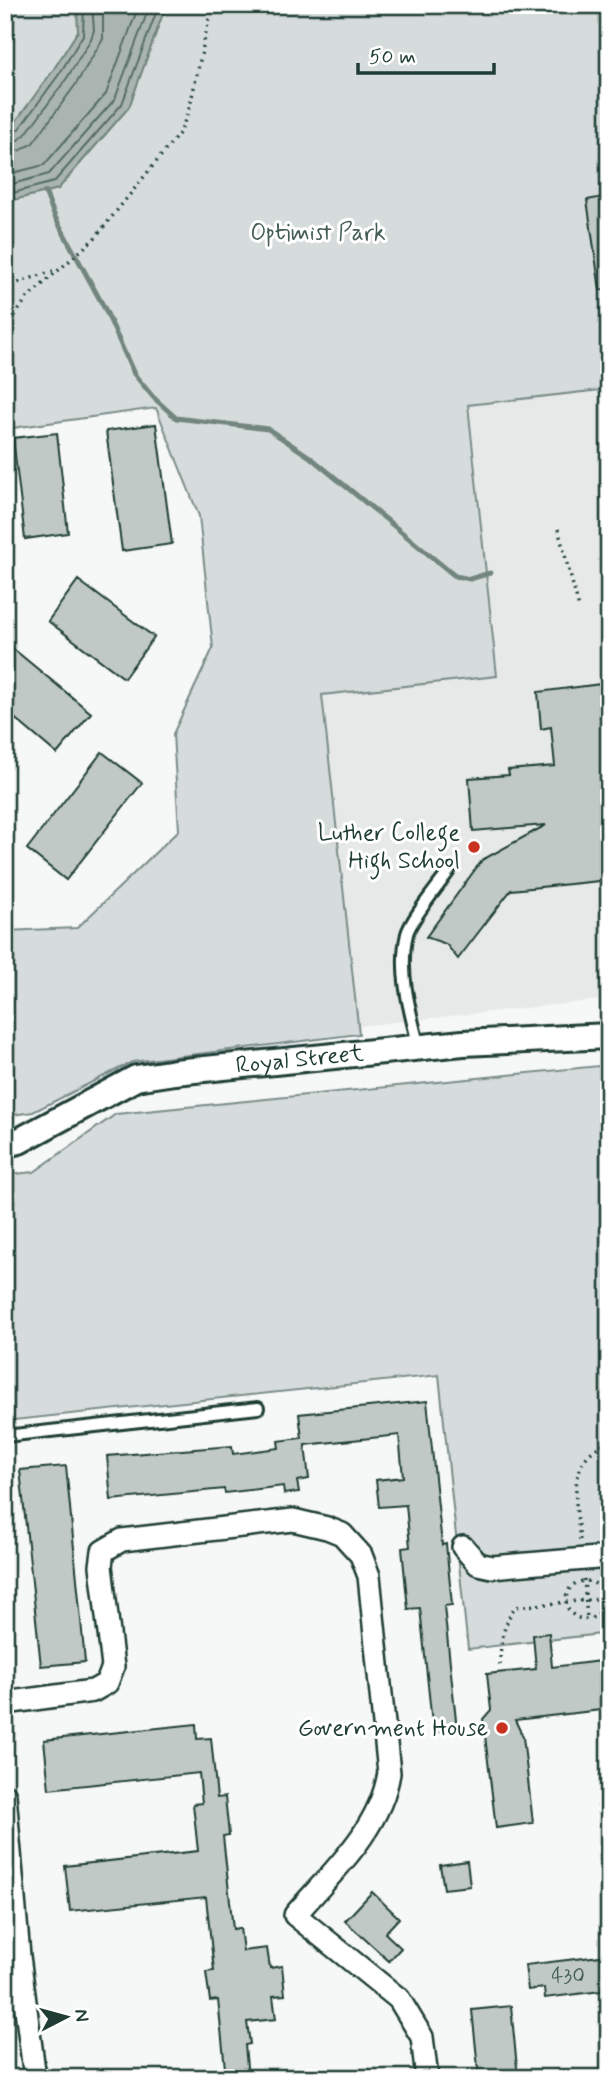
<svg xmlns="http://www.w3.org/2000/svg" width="614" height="2083" viewBox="0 0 614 2083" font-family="Mynerve,sans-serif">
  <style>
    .built { fill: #e6e9e8 }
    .green { fill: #d6dcdb; stroke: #7a8c88; stroke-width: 2 }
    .water { fill: #aab5b1; stroke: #72857f; stroke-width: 2 }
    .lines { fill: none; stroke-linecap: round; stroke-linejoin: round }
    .shore { stroke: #576d66; stroke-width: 2 }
    .stream { stroke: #72857f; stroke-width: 5 }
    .building { fill: #c0c9c6; stroke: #1f3d34; stroke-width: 2 }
    .service-casing { stroke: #1f3d34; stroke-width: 16 }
    .minor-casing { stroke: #1f3d34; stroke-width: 26 }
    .tertiary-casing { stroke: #1f3d34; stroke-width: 30 }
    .path { stroke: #1f3d34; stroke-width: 3.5; stroke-dasharray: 2 5; stroke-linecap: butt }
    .service { stroke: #fff; stroke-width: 10 }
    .minor { stroke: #fff; stroke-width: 21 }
    .tertiary { stroke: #fff; stroke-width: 24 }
    .poi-dot { fill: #c8321e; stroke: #fff; stroke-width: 2.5 }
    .labels { text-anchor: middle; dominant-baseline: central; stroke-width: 6; stroke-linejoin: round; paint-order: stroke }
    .number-label { font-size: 21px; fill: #476058 }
    .park-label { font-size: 24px; fill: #445d55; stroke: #fff }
    .poi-label { font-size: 24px; fill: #1f3d34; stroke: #fff; text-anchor: end }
    .street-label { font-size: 24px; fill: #1f3d34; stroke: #fff }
  </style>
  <rect width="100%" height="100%" fill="#f6f7f7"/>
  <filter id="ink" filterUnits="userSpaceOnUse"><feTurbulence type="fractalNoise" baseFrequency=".0143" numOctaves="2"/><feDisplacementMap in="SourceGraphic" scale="14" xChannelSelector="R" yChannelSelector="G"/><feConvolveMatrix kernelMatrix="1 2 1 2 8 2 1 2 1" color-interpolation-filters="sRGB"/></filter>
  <g filter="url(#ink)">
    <path class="built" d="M609,389V999L358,1026L322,695L497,676L468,404Z"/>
    <g class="green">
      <path d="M5,5H77L78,31L54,69L14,125L5,127Z"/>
      <path d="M166,5H609V389L468,405L497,676L322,695L359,1034L132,1062L33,1112L5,1116V931L77,928L179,830L173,734L213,648L199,516L156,408L5,429V202L58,189L129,107Z"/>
      <path d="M609,1065V1633L468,1649L439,1375L5,1421V1175L34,1172L116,1114Z"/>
    </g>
    <path class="water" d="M77,5H166L129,107L58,189L5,202V127L14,124L54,69L78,31Z"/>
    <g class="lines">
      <g class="shore">
        <path d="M5,133L19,129L60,73L83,35L84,5"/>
        <path d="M5,142L18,140L25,135L67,78L91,39L94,30L92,5"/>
        <path d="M5,153L21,150L33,143L76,84L103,39V5"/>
        <path d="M5,175L44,165L106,94L139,5"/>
        <path d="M5,186L49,174L115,99L150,5"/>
        <path d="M5,195L54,182L122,104L159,5"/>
      </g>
      <path class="stream" d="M45,192L55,217L105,309L134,374L153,397L176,418L268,429L310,457L455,576L470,579L490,573"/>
    </g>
    <g class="building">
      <path d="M609,196V290H600L587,200Z"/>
      <path d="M156,424L172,544L122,551L106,431Z"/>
      <path d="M57,433L68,533L25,539L13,438Z"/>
      <path d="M78,580L154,637L124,678L48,621Z"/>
      <path d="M5,642L91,713L57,754L5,710Z"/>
      <path d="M609,683V880L511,890L458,959L446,944L426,937L482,860L546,825L473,831L469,778L509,775L508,770L555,766L551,727L541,729L538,692Z"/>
      <path d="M102,752L142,783L66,880L27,849Z"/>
      <path d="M427,1401L442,1545L446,1544L452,1605L444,1606L457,1730L433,1733L420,1608L408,1609L402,1548L410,1547L406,1505L379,1507L376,1480L403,1477L399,1435L305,1445L309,1479L297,1481L299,1492L284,1494L283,1486L225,1493L224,1489L111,1500L107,1456L232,1446L233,1454L279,1448L278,1441L302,1438L299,1414Z"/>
      <path d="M66,1466L85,1662L41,1666L20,1470Z"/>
      <path d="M549,1633L552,1667L609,1660V1709L515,1720L523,1737L533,1823L496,1828L483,1719L491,1710L487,1674L536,1669L533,1635Z"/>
      <path d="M196,1724L197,1739L211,1738L217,1798L225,1797L229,1835L223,1836L233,1929L240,1928L243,1951L267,1948L270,1968L282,1966L285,1995L273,1996L276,2019L247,2022L250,2044L245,2045L248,2078H226L218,2000L210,2001L206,1972L214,1971L206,1897L70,1911L65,1866L198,1851L193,1804L202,1803L199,1773L49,1789L44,1740Z"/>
      <path d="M467,1861L470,1886L444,1889L440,1865Z"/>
      <path d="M372,1892L399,1918L385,1933L401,1948L389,1961L345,1921Z"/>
      <path d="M609,1955V1990L545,1998L544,1988L528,1990L525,1965Z"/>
      <path d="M511,2006L518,2078H479L472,2010Z"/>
    </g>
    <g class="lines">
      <g class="service-casing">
        <g id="service">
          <path d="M419,1047C410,1012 398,971 407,934C410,920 440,884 449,871"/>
          <path d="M5,1436L258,1408"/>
        </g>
      </g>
      <g class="minor-casing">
        <g id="minor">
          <path d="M463,1547L478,1564L492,1567L609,1557"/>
          <path d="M5,1703L93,1691L107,1683L113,1667L101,1566L103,1551L122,1540L293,1520L327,1528L342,1534L361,1555L369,1576L389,1773C380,1830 331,1873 295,1915L399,1999L422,2037L427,2078"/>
          <path d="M5,1795L19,1956L35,2078"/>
        </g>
      </g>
      <g class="tertiary-casing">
        <g id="tertiary">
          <path id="s1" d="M5,1144L19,1141L136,1078L175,1072L463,1043L609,1036"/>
        </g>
      </g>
      <g class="path">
        <path d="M5,287L53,271"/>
        <path d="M5,384L12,364L9,337L14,317L27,298L94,239L181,131L190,106L212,5"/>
        <path d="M558,529L579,608"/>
        <path d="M580,1540C576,1503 565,1458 609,1442"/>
        <path d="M584,1579L587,1619"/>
        <circle cx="585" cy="1600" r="19"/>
        <path d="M500,1665C500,1645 503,1624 515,1607L609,1598"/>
        <path d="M599,1805L604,1860"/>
      </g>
      <use href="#service" class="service"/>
      <use href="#minor" class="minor"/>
      <use href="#tertiary" class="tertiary"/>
    </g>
  </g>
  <g class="poi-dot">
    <circle cx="474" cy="847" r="7"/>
    <circle cx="502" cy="1728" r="7"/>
  </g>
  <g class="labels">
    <g class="number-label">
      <text x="568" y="1976">430</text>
    </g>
    <g class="park-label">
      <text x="318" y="233">Optimist Park</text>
    </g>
    <g class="poi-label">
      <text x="460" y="833">Luther College<tspan x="460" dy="28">High School</tspan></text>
      <text x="488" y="1728">Government House</text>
    </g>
    <g class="street-label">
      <text stroke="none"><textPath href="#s1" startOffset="312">Royal Street</textPath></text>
    </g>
  </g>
  <rect width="614" height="2083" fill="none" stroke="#fff" stroke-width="28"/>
  <rect x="14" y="14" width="586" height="2055" fill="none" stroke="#1f3d34" stroke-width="2.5" filter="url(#ink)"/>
  <g transform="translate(66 2017) rotate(84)" stroke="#ffffff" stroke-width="5" paint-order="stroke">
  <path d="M0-5L12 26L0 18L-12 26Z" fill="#1f3d34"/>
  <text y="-10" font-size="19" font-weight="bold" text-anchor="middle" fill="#1f3d34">N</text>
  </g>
  <path d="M358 63v10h136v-10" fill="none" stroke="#1f3d34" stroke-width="3.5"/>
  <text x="369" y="63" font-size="21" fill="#1f3d34" stroke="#ffffff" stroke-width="5" paint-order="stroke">50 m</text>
</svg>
